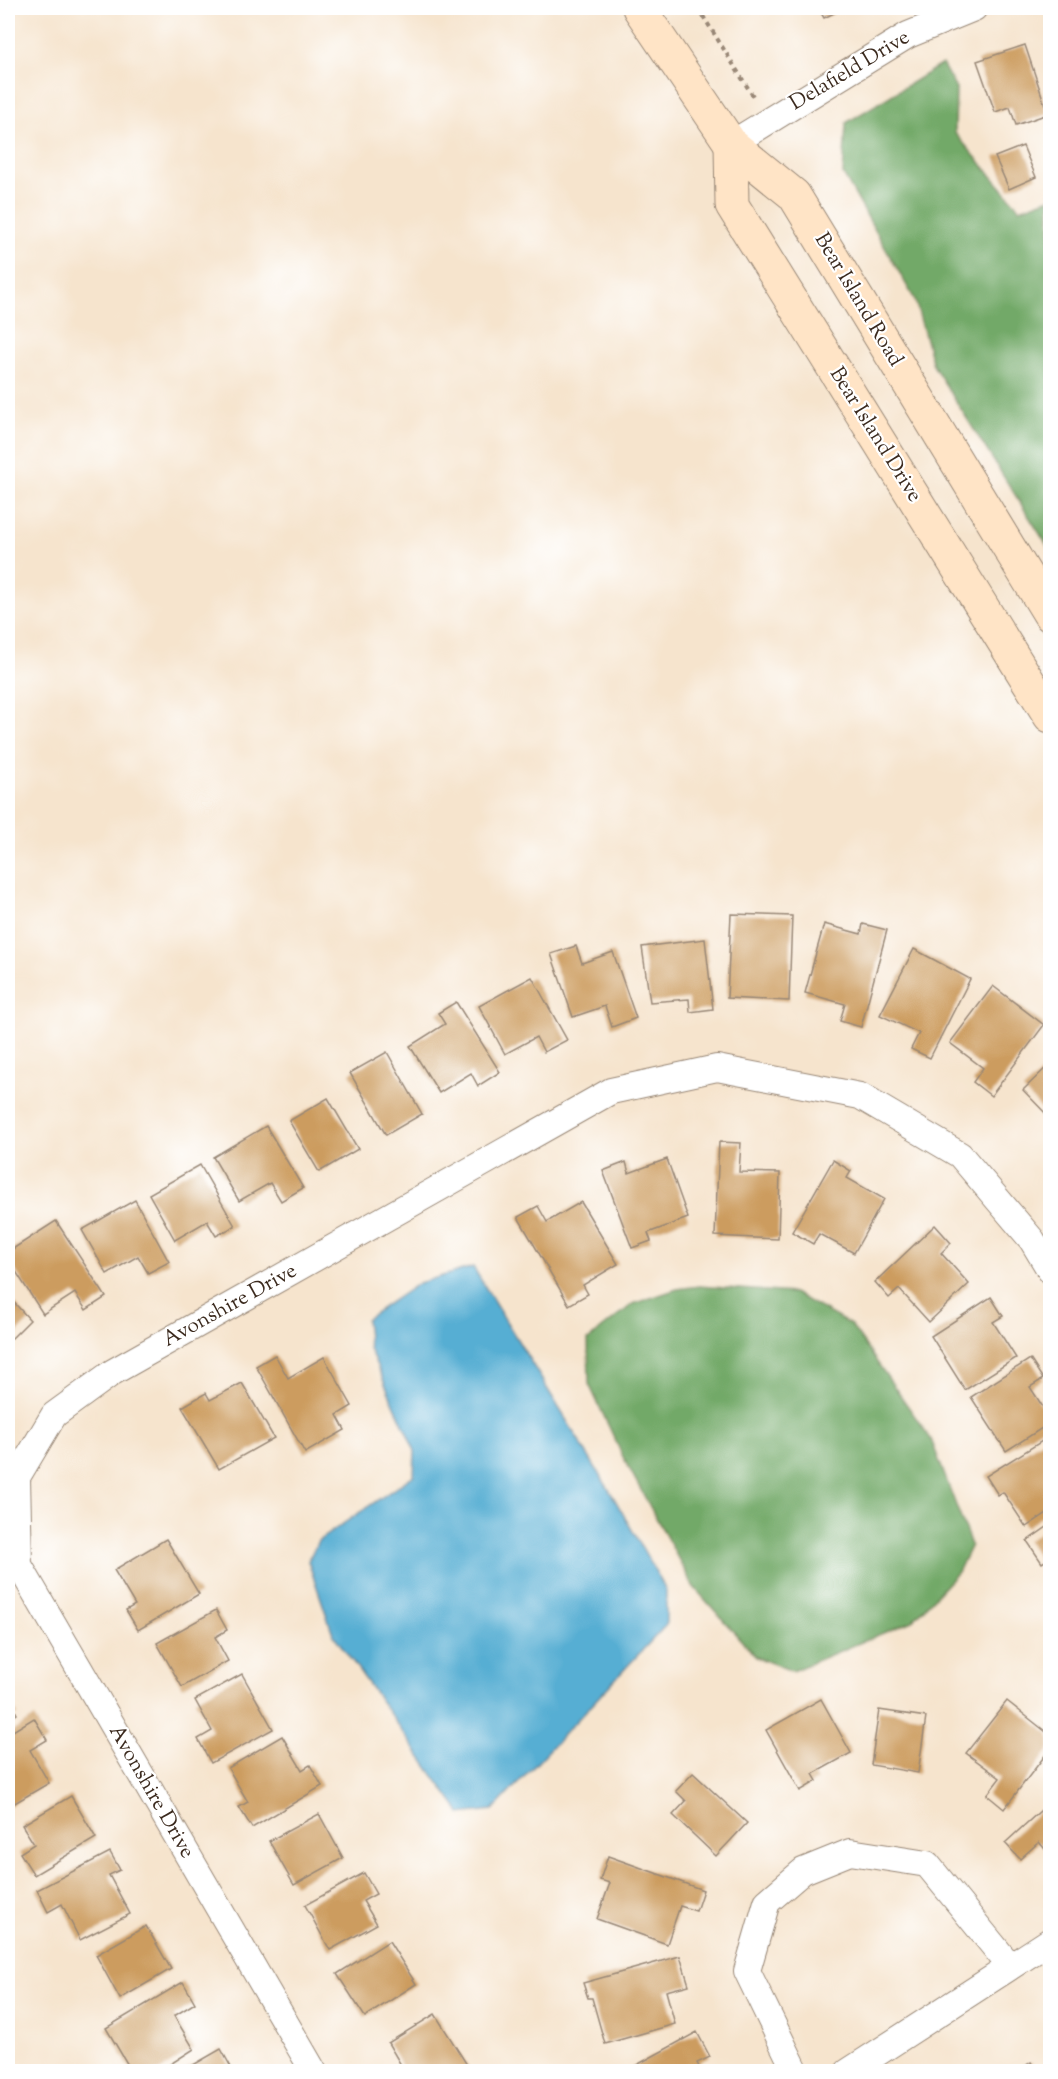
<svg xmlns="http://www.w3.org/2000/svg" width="1058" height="2079" viewBox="0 0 1058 2079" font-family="'Sorts Mill Goudy',serif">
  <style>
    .forest { fill: #72a967; stroke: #566a42; stroke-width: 1.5 }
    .water { fill: #57aed3; stroke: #496c78; stroke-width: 1.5 }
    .building { fill: #cc9c5e }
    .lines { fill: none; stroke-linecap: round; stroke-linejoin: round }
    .street-casing { stroke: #988776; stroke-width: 28 }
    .secondary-casing { stroke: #988776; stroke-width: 35 }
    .path { stroke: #988776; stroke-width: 4; stroke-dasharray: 4.5 4.5; stroke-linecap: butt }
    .street { stroke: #fff; stroke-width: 26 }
    .secondary { stroke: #ffe4c6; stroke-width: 33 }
    .labels { text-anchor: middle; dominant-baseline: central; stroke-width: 4.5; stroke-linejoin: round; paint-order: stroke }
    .street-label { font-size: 21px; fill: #3b2a1e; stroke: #fff }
  </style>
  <rect width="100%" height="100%" fill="#fff"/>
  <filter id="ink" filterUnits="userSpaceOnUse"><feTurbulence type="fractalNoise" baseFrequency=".0167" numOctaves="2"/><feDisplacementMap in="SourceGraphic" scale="12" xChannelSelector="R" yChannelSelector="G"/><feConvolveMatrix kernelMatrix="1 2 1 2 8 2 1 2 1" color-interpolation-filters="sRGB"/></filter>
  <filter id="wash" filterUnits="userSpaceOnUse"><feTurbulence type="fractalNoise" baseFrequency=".008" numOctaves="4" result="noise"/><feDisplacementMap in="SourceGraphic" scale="24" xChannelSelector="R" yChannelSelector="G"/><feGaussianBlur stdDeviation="1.35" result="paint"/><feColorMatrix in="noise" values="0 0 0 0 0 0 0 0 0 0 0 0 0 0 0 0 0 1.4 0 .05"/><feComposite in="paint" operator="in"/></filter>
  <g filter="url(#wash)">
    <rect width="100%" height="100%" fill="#f6e4cd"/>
    <g class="forest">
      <path d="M942,64L956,89L955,133L1020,209L1050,198V550L933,365L915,300L843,174L846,123Z"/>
      <path d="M699,1286L794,1293L851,1325L931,1439L971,1545L958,1572L912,1621L792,1671L756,1657L693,1586L623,1457L589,1384L588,1340L633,1304L677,1289Z"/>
    </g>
    <path class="water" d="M473,1267L614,1498L666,1590V1625L493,1810L461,1814L333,1634L308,1561L318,1541L414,1475L415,1451L369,1348L366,1319L419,1283Z"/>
    <g id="blocks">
      <g class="building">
        <path d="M818,8H844L824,18Z"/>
        <path d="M1025,45L1048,114L1016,125L1010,107L995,112L977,61Z"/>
        <path d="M1023,146L1036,177L1009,189L995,157Z"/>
        <path d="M731,914L792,916L789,1001L727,998Z"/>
        <path d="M824,924L861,934L863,924L887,930L861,1027L840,1021L845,1004L805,993Z"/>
        <path d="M705,939L713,1009L690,1012L689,999L650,1002L642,947Z"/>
        <path d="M576,946L582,963L613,952L636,1018L612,1027L605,1006L573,1017L551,954Z"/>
        <path d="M914,949L970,979L930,1058L911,1049L919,1033L880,1015Z"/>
        <path d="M532,977L567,1040L544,1052L536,1037L505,1054L479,1006Z"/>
        <path d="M993,986L1044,1025L991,1096L973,1082L983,1068L950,1043Z"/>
        <path d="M456,1002L500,1072L478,1086L471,1073L439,1093L410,1046L445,1024L438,1013Z"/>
        <path d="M387,1052L422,1114L386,1135L350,1073Z"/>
        <path d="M1050,1064V1118L1023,1090Z"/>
        <path d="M328,1098L358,1149L319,1172L289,1121Z"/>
        <path d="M266,1126L303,1188L281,1201L270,1183L239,1201L213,1157Z"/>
        <path d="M719,1142L741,1143L739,1172L780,1173L778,1239L715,1236Z"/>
        <path d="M667,1159L688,1218L648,1233L651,1241L632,1248L603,1171L626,1162L629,1173Z"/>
        <path d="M833,1160L851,1171L847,1178L884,1199L854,1253L819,1234L813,1244L792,1232Z"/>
        <path d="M200,1165L235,1226L216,1236L207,1221L175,1240L149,1194Z"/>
        <path d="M135,1200L169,1262L148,1273L138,1256L107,1274L82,1230Z"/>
        <path d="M581,1202L618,1264L583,1285L588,1294L569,1305L518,1217L538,1206L547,1222Z"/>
        <path d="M56,1221L106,1297L86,1310L75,1293L43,1314L8,1259V1252Z"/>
        <path d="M935,1225L951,1243L941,1253L969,1284L929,1322L899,1289L889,1298L875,1282Z"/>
        <path d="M8,1296L30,1320L8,1342Z"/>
        <path d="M991,1297L1003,1316L993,1322L1016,1358L965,1390L931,1336Z"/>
        <path d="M275,1355L288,1378L324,1357L352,1406L337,1415L345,1430L305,1453L256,1366Z"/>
        <path d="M1030,1359L1043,1379L1030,1387L1050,1418V1423L1006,1451L971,1397Z"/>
        <path d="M242,1383L274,1438L219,1469L182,1407L206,1393L210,1400Z"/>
        <path d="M1050,1436V1511L1026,1527L1003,1492L998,1495L986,1476Z"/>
        <path d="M1050,1525V1558L1042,1563L1027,1541Z"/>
        <path d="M166,1539L199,1594L138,1630L126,1610L135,1605L114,1570Z"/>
        <path d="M216,1610L227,1630L215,1637L228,1661L182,1687L157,1643Z"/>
        <path d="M242,1674L273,1729L211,1763L198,1739L212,1731L195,1700Z"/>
        <path d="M8,1697L17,1714L8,1720Z"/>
        <path d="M821,1699L851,1753L813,1774L817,1781L800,1791L766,1730Z"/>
        <path d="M1007,1701L1050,1735V1749L1004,1809L987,1795L1000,1778L966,1753Z"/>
        <path d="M879,1710L926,1717L918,1773L871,1765Z"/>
        <path d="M34,1718L47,1740L30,1750L49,1783L8,1807V1734Z"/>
        <path d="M282,1736L302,1770L310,1765L322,1786L252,1828L239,1807L248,1802L228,1768Z"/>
        <path d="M693,1773L747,1823L716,1856L673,1815L686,1801L676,1791Z"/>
        <path d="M71,1796L96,1838L34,1875L20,1853L34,1844L22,1825Z"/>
        <path d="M1050,1802V1855L1039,1842L1020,1859L1005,1843Z"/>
        <path d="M319,1814L343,1858L294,1885L269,1841Z"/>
        <path d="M110,1852L120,1870L109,1875L130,1914L80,1940L62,1904L48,1912L37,1890Z"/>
        <path d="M608,1856L703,1890L696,1911L680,1906L667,1944L597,1919L610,1883L600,1880Z"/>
        <path d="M364,1873L376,1894L363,1901L377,1924L330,1950L305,1905Z"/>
        <path d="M146,1926L171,1969L120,1999L96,1955Z"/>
        <path d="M389,1941L416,1984L365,2017L337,1974Z"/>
        <path d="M680,1956L689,1985L666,1991L675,2024L605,2044L592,1998H588L583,1983Z"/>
        <path d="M183,1982L195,2003L174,2016L194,2049L158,2072H132L106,2028Z"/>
        <path d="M435,2014L469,2068L464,2072H405L388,2043Z"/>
        <path d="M697,2032L710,2057L697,2063L702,2072H624Z"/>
        <path d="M221,2049L232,2069L227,2072H181Z"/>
        <path d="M1031,2062L1037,2072H1016Z"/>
      </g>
    </g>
  </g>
  <g filter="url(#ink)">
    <use href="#blocks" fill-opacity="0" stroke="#988776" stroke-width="1.5"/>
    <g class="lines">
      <g class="street-casing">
        <g id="street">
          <path d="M731,144L908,35L974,8"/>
          <path d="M314,2072L19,1565L17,1477L54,1415L113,1372L611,1091L717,1068L860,1096L960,1155L1032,1240L1050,1270"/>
          <path d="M796,2072L747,1971L767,1902L803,1871L850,1852L927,1864L1010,1966"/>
          <path d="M848,2072L1050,1941"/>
        </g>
      </g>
      <g class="secondary-casing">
        <g id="secondary">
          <path d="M639,8L731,144L794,195L1050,615"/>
          <path d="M731,144L732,205L1050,716"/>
        </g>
      </g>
      <path class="path" d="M698,8L753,96"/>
      <use href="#street" class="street"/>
      <use href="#secondary" class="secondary"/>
    </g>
  </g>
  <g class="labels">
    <g class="street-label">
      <text transform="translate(850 71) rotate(-31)">Delafield Drive</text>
      <text transform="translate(858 300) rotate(59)">Bear Island Road</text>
      <text transform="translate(875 435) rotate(58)">Bear Island Drive</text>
      <text transform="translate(230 1306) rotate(-29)">Avonshire Drive</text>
      <text transform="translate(151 1792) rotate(60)">Avonshire Drive</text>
    </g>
  </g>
  <rect width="1058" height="2079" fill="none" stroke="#fff" stroke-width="30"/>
</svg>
